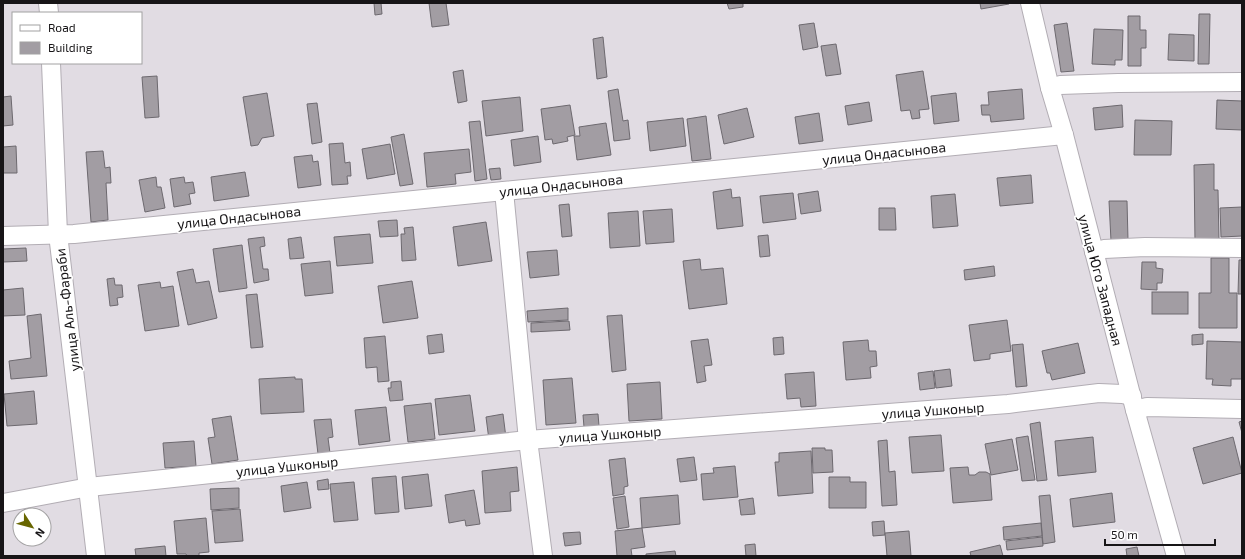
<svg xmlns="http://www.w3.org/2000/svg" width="1245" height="559" viewBox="0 0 1245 559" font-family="'Exo 2',sans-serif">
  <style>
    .building { fill: #a29da3; stroke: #6d696f }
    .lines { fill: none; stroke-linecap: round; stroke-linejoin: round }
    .minor-casing { stroke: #b2adb4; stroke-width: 20 }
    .minor { stroke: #fff; stroke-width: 18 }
    .labels { text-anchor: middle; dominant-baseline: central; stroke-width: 3.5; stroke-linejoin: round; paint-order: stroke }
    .street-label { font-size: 14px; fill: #171517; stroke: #fff }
  </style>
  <rect width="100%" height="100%" fill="#e1dce3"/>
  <g class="building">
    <path d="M374,3H381L382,14L375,15Z"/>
    <path d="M429,3H446L449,25L432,27Z"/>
    <path d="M727,3H743V7L729,9Z"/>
    <path d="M980,3H1009V4L981,9Z"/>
    <path d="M1199,14H1210L1209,64H1198Z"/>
    <path d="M1128,16H1140V30H1146V48H1141V66H1128Z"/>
    <path d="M814,23L818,47L803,50L799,25Z"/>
    <path d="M1067,23L1074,71L1061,72L1054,25Z"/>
    <path d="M1094,29L1123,30L1122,60H1115V65L1092,64Z"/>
    <path d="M1169,34L1194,35V61L1168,60Z"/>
    <path d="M603,37L607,77L597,79L593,39Z"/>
    <path d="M836,44L841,74L826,76L821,46Z"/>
    <path d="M463,70L467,101L458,103L453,72Z"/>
    <path d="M923,71L929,109L919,110L920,118L912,119L910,110L901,111L896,75Z"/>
    <path d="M157,76L159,117L145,118L142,77Z"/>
    <path d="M618,89L623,121L628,120L630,139L614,141L608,91Z"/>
    <path d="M1022,89L1024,119L991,122L990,115H982L981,105H989L988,92Z"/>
    <path d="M267,93L274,136L262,138L258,145L251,146L243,97Z"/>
    <path d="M956,93L959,121L934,124L931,96Z"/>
    <path d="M11,96L13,125L3,126V97Z"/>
    <path d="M520,97L523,131L486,136L482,101Z"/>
    <path d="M1217,100L1242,101V130L1216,129Z"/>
    <path d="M869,102L872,121L848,125L845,106Z"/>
    <path d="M317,103L322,142L312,144L307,104Z"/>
    <path d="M570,105L575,135L567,137L568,141L553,144L552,139L545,140L541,109Z"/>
    <path d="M1122,105L1123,127L1095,130L1093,108Z"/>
    <path d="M747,108L754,137L724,144L718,115Z"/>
    <path d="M819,113L823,141L799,144L795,117Z"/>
    <path d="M706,116L711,159L692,161L687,119Z"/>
    <path d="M683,118L686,146L650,151L647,122Z"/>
    <path d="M1135,120L1172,121L1171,155H1134Z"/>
    <path d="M480,121L487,179L475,181L469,122Z"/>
    <path d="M606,123L611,155L577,160L574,136H580L579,127Z"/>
    <path d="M404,134L413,184L400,186L391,137Z"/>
    <path d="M538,136L541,162L514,166L511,140Z"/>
    <path d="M343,143L345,163L350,162L351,176H347L348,184L332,185L329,144Z"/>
    <path d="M390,144L395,174L367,179L362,149Z"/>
    <path d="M16,146L17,173H3V147Z"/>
    <path d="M469,149L471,172L455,174L456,184L427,187L424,153Z"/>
    <path d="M103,151L105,168L110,167L111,183H106L108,220L91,222L86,152Z"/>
    <path d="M312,155L313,162L318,161L321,185L298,188L294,157Z"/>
    <path d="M1214,164V190H1218L1219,242H1195L1194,165Z"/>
    <path d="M500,168L501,179L491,180L489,169Z"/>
    <path d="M245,172L249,196L214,201L211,177Z"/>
    <path d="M1031,175L1033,203L1000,206L997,178Z"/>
    <path d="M156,177L157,187H161L165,208L145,212L139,180Z"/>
    <path d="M184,177L185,183L193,182L195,193L189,194L191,204L174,207L170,179Z"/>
    <path d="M731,189L732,198L740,197L743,226L717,229L713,192Z"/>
    <path d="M818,191L821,211L801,214L798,194Z"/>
    <path d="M793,193L796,219L763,223L760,196Z"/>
    <path d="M955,194L958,226L933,228L931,196Z"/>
    <path d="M1109,201H1127L1128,240L1111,241Z"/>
    <path d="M569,204L572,236L562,237L559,205Z"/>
    <path d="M1242,207V236L1221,237L1220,208Z"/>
    <path d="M879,208H895L896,230H879Z"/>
    <path d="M672,209L674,242L646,244L643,211Z"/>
    <path d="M638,211L640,246L610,248L608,213Z"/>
    <path d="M397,220L398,236L380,237L378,221Z"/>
    <path d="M486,222L492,261L458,266L453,227Z"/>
    <path d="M413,227L416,260L402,261L401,234H405L404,228Z"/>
    <path d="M370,234L373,263L337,266L334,237Z"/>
    <path d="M768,235L770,256L760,257L758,236Z"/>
    <path d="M264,237L265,246L260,247L263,269H268L269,280L254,283L248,239Z"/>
    <path d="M301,237L304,258L290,259L288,239Z"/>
    <path d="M242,245L247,288L219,292L213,249Z"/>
    <path d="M26,248L27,261L3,262V249Z"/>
    <path d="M557,250L559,275L530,278L527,252Z"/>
    <path d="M1211,258H1229V293H1237V328H1199V293H1211Z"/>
    <path d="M700,259L701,270L723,268L727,304L689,309L683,261Z"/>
    <path d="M1239,260H1242V294H1238Z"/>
    <path d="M330,261L333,293L305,296L301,264Z"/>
    <path d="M1142,262H1156V268L1163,269L1162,283H1157V290L1141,289Z"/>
    <path d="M994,266L995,276L965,280L964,270Z"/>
    <path d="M193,269L196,283L209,281L217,318L188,325L177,272Z"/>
    <path d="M114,278L115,285H122L123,297L117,298L118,305L110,306L107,279Z"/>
    <path d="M412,281L418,318L383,323L378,286Z"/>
    <path d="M160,282L161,288L173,286L179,326L145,331L138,285Z"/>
    <path d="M23,288L25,315L3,316V290Z"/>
    <rect x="1152" y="292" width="36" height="22"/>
    <path d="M257,294L263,347L251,348L246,295Z"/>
    <path d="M568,308V320L528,322L527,311Z"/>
    <path d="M41,314L47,376L11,379L9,361L31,358L27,316Z"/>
    <path d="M622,315L626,370L612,372L607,316Z"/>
    <path d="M1007,320L1011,351L990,354V359L974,361L969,325Z"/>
    <path d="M569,321L570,330L531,332V323Z"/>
    <path d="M442,334L444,352L429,354L427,336Z"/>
    <path d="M1203,334V344L1192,345V335Z"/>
    <path d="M385,336L389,381L378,382L377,367L366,368L364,338Z"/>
    <path d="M783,337L784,354L774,355L773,338Z"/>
    <path d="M708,339L712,365L704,366L706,381L697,383L691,341Z"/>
    <path d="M868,340L869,351H876L877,366L870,367L871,378L846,380L843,342Z"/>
    <path d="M1207,341L1242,342V379H1231V386L1212,385L1213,379H1206Z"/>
    <path d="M1078,343L1085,373L1052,380L1050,373H1047L1042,351Z"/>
    <path d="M1023,344L1027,386L1016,387L1012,345Z"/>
    <path d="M950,369L952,386L936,388L934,371Z"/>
    <path d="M933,371L935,388L920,390L918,373Z"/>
    <path d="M814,372L816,406L801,407L800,398L787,399L785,374Z"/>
    <path d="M295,377V379H302L304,412L261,414L259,379Z"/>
    <path d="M572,378L576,423L546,425L543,380Z"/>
    <path d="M401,381L403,400L390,401L388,388H391V382Z"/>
    <path d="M660,382L662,419L629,421L627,384Z"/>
    <path d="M34,391L37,424L7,426L4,394Z"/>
    <path d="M470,395L475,431L439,435L435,399Z"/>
    <path d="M431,403L435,439L408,442L404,406Z"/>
    <path d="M386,407L390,441L359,445L355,410Z"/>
    <path d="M503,414L506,438L489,440L486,417Z"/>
    <path d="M598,414L599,426L584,427L583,415Z"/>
    <path d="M231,416L238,460L212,464L208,438L215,437L212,419Z"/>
    <path d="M331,419L333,437L328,438L330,453L318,454L314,420Z"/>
    <path d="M1242,421V433L1239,422Z"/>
    <path d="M1040,422L1047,480L1037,481L1030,424Z"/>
    <path d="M941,435L944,471L912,473L909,437Z"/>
    <path d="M1028,436L1035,480L1022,481L1016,438Z"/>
    <path d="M1093,437L1096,472L1058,476L1055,441Z"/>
    <path d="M1233,437L1242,473L1203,484L1193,448Z"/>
    <path d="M1012,439L1018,470L991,475L985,444Z"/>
    <path d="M887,440L889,472L895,471L897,505L882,506L878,441Z"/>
    <path d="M194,441L196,466L165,468L163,443Z"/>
    <path d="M812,448H825V450H832L833,472L813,473Z"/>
    <path d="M811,451L813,493L778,496L775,462H779V453Z"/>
    <path d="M694,457L697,480L680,482L677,459Z"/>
    <path d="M625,458L628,486L624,487V494L613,496L609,460Z"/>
    <path d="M735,466L738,497L703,500L701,474L714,473L713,468Z"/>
    <path d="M517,467L519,491L510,492L511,511L485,513L482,471Z"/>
    <path d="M968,467L969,475H975L979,472H986L990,474L992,500L953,503L950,468Z"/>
    <path d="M428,474L432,506L405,509L402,477Z"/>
    <path d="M396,476L399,512L375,514L372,478Z"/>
    <path d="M829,477H850V482H866V508H829Z"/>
    <path d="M328,479L329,489L318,490L317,481Z"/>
    <path d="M307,482L311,508L284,512L281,486Z"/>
    <path d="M354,482L358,520L334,522L330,484Z"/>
    <path d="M239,488V508L211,510L210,489Z"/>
    <path d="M474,490L480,524L466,526L465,520L449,523L445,495Z"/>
    <path d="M1112,493L1115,522L1073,527L1070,499Z"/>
    <path d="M678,495L680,524L642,528L640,498Z"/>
    <path d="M1050,495L1055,542L1043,544L1039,496Z"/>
    <path d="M625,496L629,527L617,529L613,498Z"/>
    <path d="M753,498L755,514L741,515L739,500Z"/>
    <path d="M240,509L243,541L215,543L212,511Z"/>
    <path d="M206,518L209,552L199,553V556H187L186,554H177L174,521Z"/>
    <path d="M884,521L885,535L873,536L872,522Z"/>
    <path d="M1041,523L1042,536L1004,540L1003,527Z"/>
    <path d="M642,528L645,547L631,549L632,556H617L615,531Z"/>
    <path d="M909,531L911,556H887L885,533Z"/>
    <path d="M580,532L581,544L565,546L563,533Z"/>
    <path d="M1042,537L1043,546L1007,550L1006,541Z"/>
    <path d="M755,544L756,556H746L745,545Z"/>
    <path d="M1000,545L1003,556H971L970,552Z"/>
    <path d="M165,546L166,556H136L135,549Z"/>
    <path d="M1137,547L1139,556H1127L1126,549Z"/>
    <path d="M675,551L676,556H646V554Z"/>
  </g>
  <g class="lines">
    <g class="minor-casing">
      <g id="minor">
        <path d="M48,3L49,13"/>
        <path d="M1030,3L1050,88L1064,135L1135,410L1176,556"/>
        <path d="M51,63L58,234L96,556"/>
        <path d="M1050,88L1060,85L1118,83L1242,82"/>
        <path d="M504,191L528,440L543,556"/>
        <path d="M3,236L74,234L1064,135"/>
        <path d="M1094,252L1104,249L1145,247L1242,248"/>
        <path d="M1135,410L1147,407L1242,409"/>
        <path d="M3,503L89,487L528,440L1008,404L1099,393L1122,394L1132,396"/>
      </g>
    </g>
    <use href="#minor" class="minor"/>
  </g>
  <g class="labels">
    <g class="street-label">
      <text transform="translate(884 153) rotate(-6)">улица Ондасынова</text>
      <text transform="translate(561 185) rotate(-6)">улица Ондасынова</text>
      <text transform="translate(239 217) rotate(-6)">улица Ондасынова</text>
      <text transform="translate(1101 280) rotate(75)">улица Юго Западная</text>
      <text transform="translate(67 310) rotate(-97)">улица Аль-Фараби</text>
      <text transform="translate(933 410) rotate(-4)">улица Ушконыр</text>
      <text transform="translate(610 434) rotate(-4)">улица Ушконыр</text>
      <text transform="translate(287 466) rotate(-6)">улица Ушконыр</text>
    </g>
  </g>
  <rect width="1245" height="559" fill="none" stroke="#171517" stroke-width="8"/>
  <rect x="12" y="12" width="130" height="52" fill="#ffffff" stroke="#a2a1a2"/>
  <rect x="20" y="25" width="20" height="6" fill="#ffffff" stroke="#a2a1a2"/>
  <text x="48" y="32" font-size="12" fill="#171517">Road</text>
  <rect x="20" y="42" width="20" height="12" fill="#a29da3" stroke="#a2a1a2"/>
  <text x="48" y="52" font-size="12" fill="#171517">Building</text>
  <g transform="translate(32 527) rotate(126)"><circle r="19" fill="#ffffff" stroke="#a2a1a2"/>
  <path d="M0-3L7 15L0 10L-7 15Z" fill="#686600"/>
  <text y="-6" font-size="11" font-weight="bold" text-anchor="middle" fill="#171517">N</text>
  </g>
  <path d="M1105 539v6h110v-6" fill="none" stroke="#171517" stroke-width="2"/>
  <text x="1111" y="539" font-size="12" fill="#171517" stroke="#ffffff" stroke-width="3" paint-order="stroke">50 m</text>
</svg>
